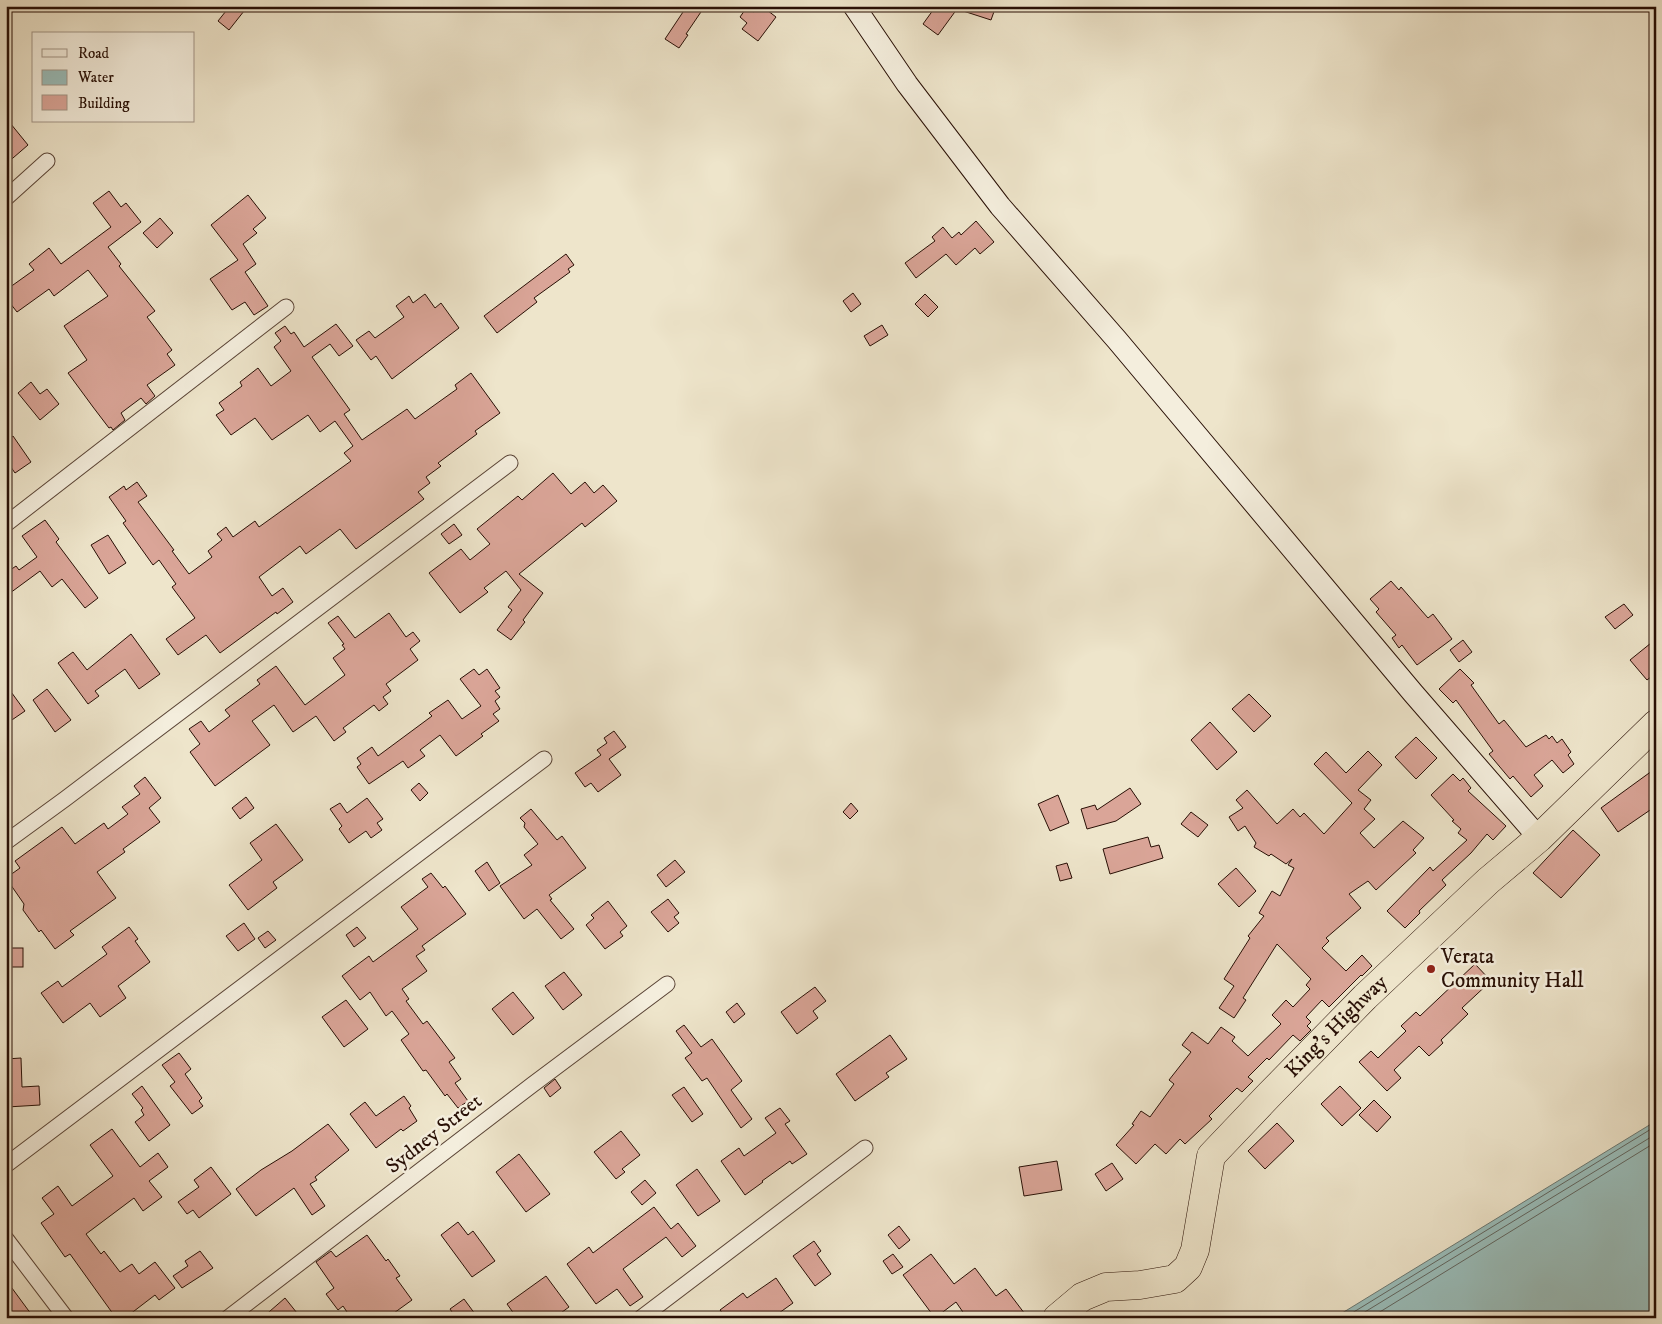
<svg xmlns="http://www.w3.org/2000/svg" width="1662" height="1324" viewBox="0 0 1662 1324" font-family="'IM FELL DW Pica',serif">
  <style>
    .water { fill: #9abebb; stroke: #6c7872 }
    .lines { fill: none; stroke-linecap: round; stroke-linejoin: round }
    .shore { stroke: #616660; stroke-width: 1 }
    .building { fill: #daa598; stroke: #280f05 }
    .street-casing { stroke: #5a4436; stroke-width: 17 }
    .secondary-casing { stroke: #280f05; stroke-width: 23 }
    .highway-casing { stroke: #280f05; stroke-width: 29 }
    .street { stroke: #f4eedd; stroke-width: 15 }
    .secondary { stroke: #f4eedd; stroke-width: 21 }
    .highway { stroke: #eee5cb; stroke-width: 28 }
    .poi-dot { fill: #8f2418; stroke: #f4eedd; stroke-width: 2 }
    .labels { text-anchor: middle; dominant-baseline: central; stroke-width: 5; stroke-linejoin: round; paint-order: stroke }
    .poi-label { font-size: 21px; fill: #280f05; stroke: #f4eedd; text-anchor: start }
    .street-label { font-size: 21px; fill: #280f05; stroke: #f4eedd }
  </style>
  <rect width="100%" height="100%" fill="#eee5cb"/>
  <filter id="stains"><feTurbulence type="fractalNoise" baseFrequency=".004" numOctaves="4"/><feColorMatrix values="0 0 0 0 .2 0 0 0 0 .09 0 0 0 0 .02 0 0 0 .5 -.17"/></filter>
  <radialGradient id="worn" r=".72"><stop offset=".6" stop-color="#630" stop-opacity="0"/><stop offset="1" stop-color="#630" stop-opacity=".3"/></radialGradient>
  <path class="water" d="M1656,1121V1318H1334Z"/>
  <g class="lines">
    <g class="shore">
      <path d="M1344,1318L1656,1126"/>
      <path d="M1355,1318L1656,1134"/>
      <path d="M1370,1318L1656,1142"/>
    </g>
  </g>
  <g class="building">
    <path d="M230,6H248L229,30L218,21Z"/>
    <path d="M687,6H705L686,34L688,35L679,48L665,39Z"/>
    <path d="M936,6H996L991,20L957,9L938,35L923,24Z"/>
    <path d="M747,7L754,12L757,8L760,11L763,7L776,17L758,41L742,29L747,23L740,17Z"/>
    <path d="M6,118L28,145L6,164Z"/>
    <path d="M109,191L121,207L126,203L141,222L108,247L121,264L119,266L155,311L147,317L172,350L167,354L175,365L147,385L155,396L146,404L141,398L121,413L125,420L113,430L111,427L109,428L93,407L68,373L87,360L64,326L108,296L88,270L54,296L49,289L17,312L6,298V290L34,270L29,264L49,248L61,264L111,227L93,203Z"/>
    <path d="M248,195L266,218L253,229L257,233L243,244L256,264L245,272L268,306L254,315L245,302L232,310L210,279L238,260L211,225Z"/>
    <path d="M160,218L173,233L157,248L143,233Z"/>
    <path d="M976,221L994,242L980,254L975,248L956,265L946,254L916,278L905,263L935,241L932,237L943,227L952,238L959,232L961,235Z"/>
    <path d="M566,254L574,265L568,269L570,272L534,298L537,302L497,333L484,316Z"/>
    <path d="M853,293L861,304L851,312L843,301Z"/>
    <path d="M425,294L435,308L441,303L459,328L392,379L376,356L371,360L356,340L369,331L375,338L404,317L396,306L409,296L413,303Z"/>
    <path d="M925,294L938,307L928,317L915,304Z"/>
    <path d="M336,324L353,346L339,356L330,344L312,357L350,410L344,414L362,440L407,409L415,419L457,389L455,385L471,373L500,413L475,431L477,434L438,463L441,466L426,477L430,483L418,492L424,499L356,549L340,529L306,554L300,546L259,577L272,596L283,588L293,602L277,614L276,612L220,653L206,635L178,655L166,639L195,618L172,587L176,584L159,560L153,565L123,523L126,521L109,497L124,486L126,490L137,482L147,496L138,502L174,550L172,551L189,574L212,557L208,551L222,540L217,534L226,527L233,537L255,521L259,527L351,461L344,453L353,446L335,421L320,432L308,415L272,440L255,418L231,435L216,415L224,410L219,403L242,386L240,382L258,368L271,386L291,371L274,347L281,341L275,333L285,326L291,334L294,332L304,347Z"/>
    <path d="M882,325L888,335L870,346L864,336Z"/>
    <path d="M31,382L40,394L47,389L59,404L40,420L18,393Z"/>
    <path d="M13,436L31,462L15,473L6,460V441Z"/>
    <path d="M553,473L571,494L585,482L594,493L603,485L617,501L585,527L582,523L519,574L543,593L523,620L525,622L511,640L497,630L512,610L508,607L521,590L506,571L484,588L488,592L460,613L429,573L461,549L470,560L490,544L477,529L518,496L522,500Z"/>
    <path d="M45,520L59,539L56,542L98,598L85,608L62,579L52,587L40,571L6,596V573L16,566L19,570L37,557L22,536Z"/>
    <path d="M454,524L462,535L449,544L441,534Z"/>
    <path d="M108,535L126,563L109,574L91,545Z"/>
    <path d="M1391,581L1399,590L1401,587L1428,618L1433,614L1452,639L1417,665L1402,645L1399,648L1392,638L1396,635L1376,612L1379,609L1370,599Z"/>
    <path d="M1624,604L1633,615L1615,629L1605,617Z"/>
    <path d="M389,613L406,637L413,632L420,641L410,649L418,660L386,684L391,691L383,697L388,704L379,711L374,705L343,728L346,732L334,741L316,716L293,732L274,705L252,721L270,745L215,786L190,752L200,744L189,729L201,721L209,732L230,716L225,710L260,684L257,680L276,666L305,705L345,675L333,658L345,649L342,645L344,644L328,623L338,616L355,638Z"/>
    <path d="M131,634L160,674L139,689L125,669L95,691L99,696L88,704L58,663L73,652L87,670Z"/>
    <path d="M1656,639V673L1647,680L1630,660Z"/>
    <path d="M1463,640L1472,652L1459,662L1450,650Z"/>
    <path d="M474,669L479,675L487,669L500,688L495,691L500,697L495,701L500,709L493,714L499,721L481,734L483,736L456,756L440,735L420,750L425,756L408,768L403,761L369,784L357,767L361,764L357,758L372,747L378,756L432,716L429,713L448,700L462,719L481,706L460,679Z"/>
    <path d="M1460,669L1474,683L1471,685L1499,724L1504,720L1526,747L1546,735L1549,739L1552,736L1557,743L1562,739L1571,752L1568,755L1574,764L1563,773L1552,760L1534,775L1543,786L1531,797L1513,776L1510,779L1489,754L1493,751L1456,700L1453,703L1439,689Z"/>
    <path d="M6,685L25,711L6,724Z"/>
    <path d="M47,689L71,720L55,732L33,700Z"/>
    <path d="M1249,694L1271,716L1254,732L1232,709Z"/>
    <path d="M1210,722L1237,752L1217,770L1191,740Z"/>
    <path d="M614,731L626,747L609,759L621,775L598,792L591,783L585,787L575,773L601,755L597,750L607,743L604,738Z"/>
    <path d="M1416,737L1437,758L1416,779L1395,757Z"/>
    <path d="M1368,751L1382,765L1358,790L1371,800L1364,809L1375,819L1360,833L1374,848L1403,821L1424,838L1413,850L1416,853L1376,890L1368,881L1349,894L1361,908L1326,938L1329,941L1322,948L1346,971L1362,955L1372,966L1362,976L1361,975L1329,1007L1322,1000L1306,1017L1311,1022L1307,1026L1311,1030L1300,1041L1293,1035L1269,1060L1267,1058L1248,1077L1253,1081L1242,1092L1237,1088L1209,1116L1212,1119L1185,1144L1180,1139L1166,1154L1155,1144L1136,1164L1116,1145L1134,1125L1132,1124L1141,1111L1150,1117L1174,1084L1169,1080L1191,1052L1182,1045L1192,1032L1208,1044L1221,1027L1235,1037L1232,1041L1248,1056L1281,1024L1272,1015L1286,1000L1293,1007L1310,989L1306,985L1311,979L1277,944L1243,998L1246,1000L1234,1018L1219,1008L1234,986L1224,979L1250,938L1248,936L1264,916L1259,913L1272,891L1280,896L1294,868L1288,865L1292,859L1286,864L1271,854L1269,856L1254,847L1256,843L1245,826L1238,831L1229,817L1243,808L1236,800L1247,790L1277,824L1293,809L1300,817L1304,813L1324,834L1352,803L1314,764L1326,752L1346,773Z"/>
    <path d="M1656,768V806L1618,832L1601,808Z"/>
    <path d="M1453,774L1460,781L1463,778L1471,788L1468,791L1506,826L1493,840L1487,834L1471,853L1442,880L1446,885L1419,911L1420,913L1405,928L1387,911L1430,867L1433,871L1467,840L1458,833L1461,829L1452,821L1454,820L1431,795Z"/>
    <path d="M145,777L161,798L149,808L160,822L123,849L125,852L97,872L116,898L70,931L74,935L55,949L41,930L39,932L23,910L24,904L6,878L20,868L15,861L62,827L75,844L104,823L108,829L128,814L122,807L140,794L134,786Z"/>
    <path d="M419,783L428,793L420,801L411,790Z"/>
    <path d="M1130,788L1141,804L1116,821L1087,829L1081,809L1095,805L1097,810Z"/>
    <path d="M1058,795L1069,823L1050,831L1038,804Z"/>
    <path d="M246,797L254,808L240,819L232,808Z"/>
    <path d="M367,798L383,819L377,823L382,830L371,838L366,831L349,843L339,829L342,826L330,809L340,803L347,813Z"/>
    <path d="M851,803L858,811L850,819L843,812Z"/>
    <path d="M531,809L557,840L562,836L586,868L549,895L552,899L550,900L574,929L561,939L537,909L524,919L500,886L532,865L524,855L538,844L524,827L525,823L520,818Z"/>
    <path d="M1191,812L1208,825L1198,837L1181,824Z"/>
    <path d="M276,824L303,860L273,882L277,888L248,910L229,885L262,860L250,843Z"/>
    <path d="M1573,830L1600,855L1561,898L1533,873Z"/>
    <path d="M1148,837L1151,847L1159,845L1163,858L1110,874L1103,849Z"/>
    <path d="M675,860L685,872L666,887L657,875Z"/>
    <path d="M487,862L500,883L489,891L475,871Z"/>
    <path d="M1067,863L1072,878L1060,881L1056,866Z"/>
    <path d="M1236,868L1256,891L1239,907L1218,884Z"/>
    <path d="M431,873L443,888L445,886L466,914L422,946L425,950L416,956L427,971L402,989L409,999L406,1001L423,1024L427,1021L455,1058L449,1062L461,1079L455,1083L468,1101L458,1108L447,1094L445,1096L426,1070L423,1071L401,1040L409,1034L392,1011L386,1016L370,992L360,1000L342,976L369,956L373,962L418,929L401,907L428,887L422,879Z"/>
    <path d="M668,899L679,913L674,917L679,923L668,932L651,912Z"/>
    <path d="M608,901L627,926L620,932L623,936L605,949L586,925L594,918L591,915Z"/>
    <path d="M244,923L255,939L238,951L226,936Z"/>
    <path d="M129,927L138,939L135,941L150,962L118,986L126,998L100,1017L90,1003L63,1023L41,993L58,981L62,987L107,954L102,947Z"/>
    <path d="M357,927L366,938L354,947L346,935Z"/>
    <path d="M268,931L276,940L265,948L258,938Z"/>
    <rect x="6" y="948" width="17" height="19"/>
    <path d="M1475,964L1491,981L1462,1008L1468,1014L1441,1040L1443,1043L1429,1056L1419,1046L1394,1070L1401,1078L1387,1091L1359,1062L1371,1051L1378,1058L1406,1031L1401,1026L1416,1012L1420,1016Z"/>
    <path d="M564,972L582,995L563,1010L545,986Z"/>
    <path d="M815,987L826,1001L813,1011L818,1018L797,1034L781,1012Z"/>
    <path d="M513,992L534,1018L513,1035L492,1009Z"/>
    <path d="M346,1000L368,1029L344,1047L322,1017Z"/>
    <path d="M737,1003L745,1014L734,1023L726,1012Z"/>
    <path d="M684,1025L701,1047L712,1039L742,1081L731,1090L752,1119L741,1128L707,1078L702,1081L685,1058L692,1053L676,1031Z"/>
    <path d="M890,1035L907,1059L886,1073L889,1077L855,1101L836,1074Z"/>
    <path d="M179,1053L191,1069L185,1074L202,1098L199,1101L203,1106L192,1114L170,1086L175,1082L162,1065Z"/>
    <path d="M21,1058L22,1087L39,1086L40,1105L7,1107L6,1059Z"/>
    <path d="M555,1079L561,1088L550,1097L544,1088Z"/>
    <path d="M142,1086L170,1125L149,1141L135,1122L144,1115L141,1110L143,1108L132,1094Z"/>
    <path d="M1340,1086L1361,1108L1342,1126L1321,1104Z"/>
    <path d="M684,1087L703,1114L692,1122L672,1095Z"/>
    <path d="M404,1096L411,1106L409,1108L417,1121L403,1131L401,1129L376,1148L350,1114L365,1102L376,1116Z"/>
    <path d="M1374,1100L1391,1117L1377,1132L1359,1115Z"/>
    <path d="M780,1108L790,1121L785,1124L807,1154L792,1164L790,1161L762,1181L763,1182L745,1195L721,1161L739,1148L744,1156L776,1133L765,1118Z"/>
    <path d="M1277,1123L1294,1141L1265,1169L1248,1151Z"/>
    <path d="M328,1124L349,1150L315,1177L317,1180L310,1184L325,1206L312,1215L294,1188L256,1216L236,1189L261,1170L292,1151Z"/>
    <path d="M112,1129L140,1167L158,1153L168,1167L149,1181L162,1197L143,1211L134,1198L86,1234L101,1254L104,1251L120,1272L132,1264L139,1274L155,1262L175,1288L159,1300L155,1295L125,1318H116L70,1254L65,1257L41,1223L54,1214L42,1198L58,1186L72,1206L113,1176L90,1145Z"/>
    <path d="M621,1131L640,1155L622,1169L625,1172L616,1179L594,1152Z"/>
    <path d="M519,1154L550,1194L526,1212L496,1172Z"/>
    <path d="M1057,1161L1062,1190L1024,1196L1019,1167Z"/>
    <path d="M1112,1163L1123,1179L1106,1191L1095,1174Z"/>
    <path d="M211,1167L231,1194L199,1218L193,1210L187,1214L178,1202L199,1187L194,1180Z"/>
    <path d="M697,1169L720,1201L698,1216L676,1185Z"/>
    <path d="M645,1180L656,1193L642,1205L631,1192Z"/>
    <path d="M654,1207L671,1229L678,1223L696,1246L682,1257L666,1237L623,1269L643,1297L630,1306L617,1289L596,1304L567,1264L589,1247L593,1253Z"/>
    <path d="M458,1222L468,1235L473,1231L495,1261L472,1277L441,1235Z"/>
    <path d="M899,1226L910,1240L899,1249L888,1235Z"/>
    <path d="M367,1235L386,1261L388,1259L400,1276L396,1278L412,1300L387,1318H351L343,1306L338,1310L326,1294L334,1288L316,1262L331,1251L336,1257Z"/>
    <path d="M814,1241L821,1251L817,1254L831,1274L815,1286L793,1256Z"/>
    <path d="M200,1251L213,1268L182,1288L173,1276L188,1266L185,1261Z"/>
    <path d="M893,1254L903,1267L892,1274L883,1261Z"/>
    <path d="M931,1254L954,1284L975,1268L996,1296L1006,1289L1028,1318H967L956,1302L935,1318L903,1275Z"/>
    <path d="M546,1276L569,1307L554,1318H517L507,1304Z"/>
    <path d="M776,1278L793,1303L772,1318H726L720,1310L743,1293L747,1298Z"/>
    <path d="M6,1280L34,1318H6Z"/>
    <path d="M285,1298L301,1318H262Z"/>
    <path d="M464,1299L478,1318H456L450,1309Z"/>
  </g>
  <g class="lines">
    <g class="street-casing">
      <g id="street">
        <path d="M6,198L47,161"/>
        <path d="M6,524L286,307"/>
        <path d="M6,842L65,799L510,463"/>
        <path d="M6,1165L544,759"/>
        <path d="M6,1239L66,1318"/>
        <path d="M228,1318L532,1085L667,984"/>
        <path d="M641,1318L865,1148"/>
      </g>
    </g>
    <g class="secondary-casing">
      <path id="secondary" d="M854,6L907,84L1000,206L1117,340L1413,693L1539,838"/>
    </g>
    <g class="highway-casing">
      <g id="highway">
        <path id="s1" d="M1057,1318L1082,1297L1106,1287L1140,1285L1175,1279L1188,1267L1195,1250L1211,1156L1269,1095L1365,997L1488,881L1539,838L1656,724"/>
      </g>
    </g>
    <use href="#street" class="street"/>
    <use href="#secondary" class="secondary"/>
    <use href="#highway" class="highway"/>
  </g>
  <circle class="poi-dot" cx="1431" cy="969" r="5"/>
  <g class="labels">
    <g class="poi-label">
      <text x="1441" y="957">Verata<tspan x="1441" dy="24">Community Hall</tspan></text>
    </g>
    <g class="street-label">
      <text stroke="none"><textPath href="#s1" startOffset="440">King's Highway</textPath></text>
      <text transform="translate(434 1134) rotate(-38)">Sydney Street</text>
    </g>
  </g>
  <rect width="1662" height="1324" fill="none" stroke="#eee5cb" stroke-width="25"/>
  <rect x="8" y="8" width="1647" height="1309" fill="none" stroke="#280f05" stroke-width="2.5"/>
  <rect x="12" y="12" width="1637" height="1299" fill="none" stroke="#280f05"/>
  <rect x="32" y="32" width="162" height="90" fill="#f4eedd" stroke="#a29587"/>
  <rect x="42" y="49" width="25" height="8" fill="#f4eedd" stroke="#a29587"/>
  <text x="78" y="58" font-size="15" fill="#280f05">Road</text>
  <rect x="42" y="70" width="25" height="15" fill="#9abebb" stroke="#a29587"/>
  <text x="78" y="82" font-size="15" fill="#280f05">Water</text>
  <rect x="42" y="95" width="25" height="15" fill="#daa598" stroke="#a29587"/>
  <text x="78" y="108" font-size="15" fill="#280f05">Building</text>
  <rect width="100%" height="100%" filter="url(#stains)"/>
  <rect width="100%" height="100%" fill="url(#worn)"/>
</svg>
